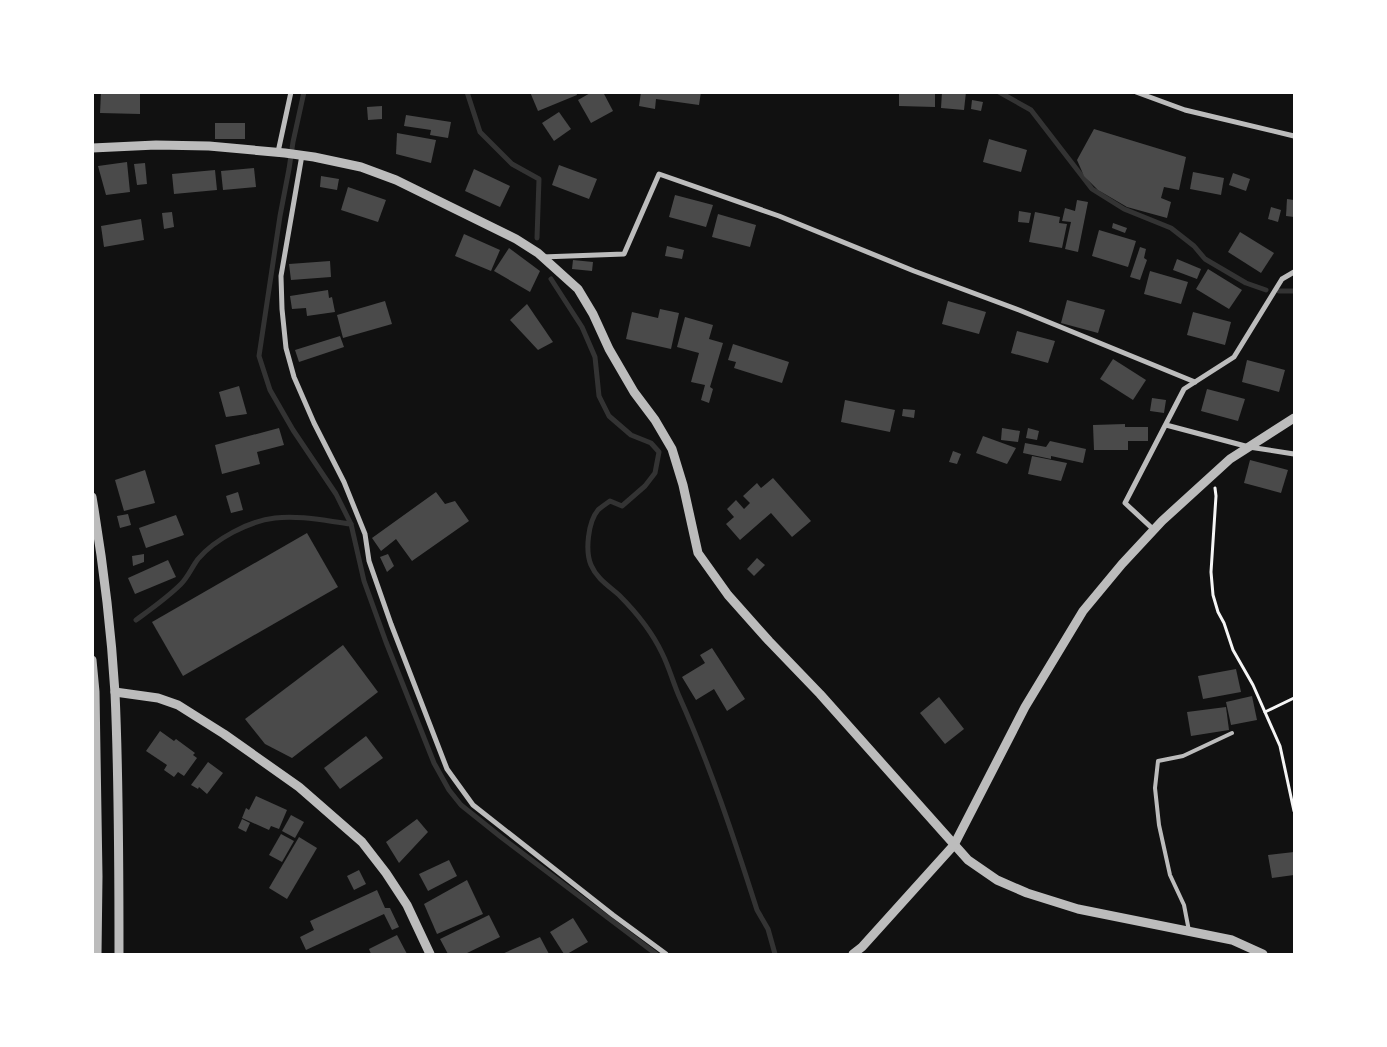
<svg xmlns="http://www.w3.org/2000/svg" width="1387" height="1047" viewBox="0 0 1387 1047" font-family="Raleway,sans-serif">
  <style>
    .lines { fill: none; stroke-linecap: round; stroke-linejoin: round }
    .stream { stroke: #333; stroke-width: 5 }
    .building { fill: #4a4a4a }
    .path { stroke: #f5f5f5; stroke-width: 3 }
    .service { stroke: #bcbcbc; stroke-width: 4 }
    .minor { stroke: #bcbcbc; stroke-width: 5 }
    .tertiary { stroke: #bcbcbc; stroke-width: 9 }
  </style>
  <rect width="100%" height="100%" fill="#111"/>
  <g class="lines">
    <g class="stream">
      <path d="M304,92L293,142L289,169L280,216L259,356L270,390L293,430L336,494L351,524L364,581L386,642L434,763L449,790L461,805L501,837L656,954"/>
      <path d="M467,92L480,132L512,164L539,179L537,238"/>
      <path d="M999,92L1031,110L1092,189L1124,209L1171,228L1194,246L1205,259L1246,283L1266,290"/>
      <path d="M551,279L582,327L595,357L599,396L609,416L631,435L651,443L659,452L655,473L645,486L622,506L610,501C606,504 601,507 598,510C588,522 585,551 591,565C597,579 609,586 619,595C636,612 652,632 662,653C669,667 673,682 679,696C710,765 734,838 757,910L768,929L775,954"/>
      <path d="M1279,291H1294"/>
      <path d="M136,620C151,609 167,598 181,584C188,577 192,567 198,559C215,539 249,521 275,518C300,515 326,521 351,524"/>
    </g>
  </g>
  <g class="building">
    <path d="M101,92H140V114L100,113Z"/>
    <path d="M530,92H576L577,95L538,111Z"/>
    <path d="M592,92H603L613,111L591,123L578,100Z"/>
    <path d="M641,92H701L699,105L656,99L655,109L639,106Z"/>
    <path d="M899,92H935V107L899,106Z"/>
    <path d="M942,92H966L964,110L941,108Z"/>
    <path d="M972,100L983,102L981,111L971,109Z"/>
    <path d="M382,106V119L368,120L367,107Z"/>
    <path d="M559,112L571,129L554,141L542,123Z"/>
    <path d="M406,115L451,122L448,138L430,135L431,130L404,126Z"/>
    <rect x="215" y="123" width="30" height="16"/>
    <path d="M1094,129L1186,157L1179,190L1164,187L1161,198L1171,202L1167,218L1127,207L1098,190L1084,176L1077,160Z"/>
    <path d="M397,133L436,140L431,163L396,154Z"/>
    <path d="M989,139L1027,150L1021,172L983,162Z"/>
    <path d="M127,162L130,192L106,195L98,166Z"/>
    <path d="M145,163L147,184L137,185L134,164Z"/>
    <path d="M559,165L597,179L589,199L552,185Z"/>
    <path d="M254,168L256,187L223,190L221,171Z"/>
    <path d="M474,169L510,186L500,207L465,191Z"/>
    <path d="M215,170L217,190L174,194L172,174Z"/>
    <path d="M1193,172L1224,178L1221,195L1190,189Z"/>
    <path d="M1233,173L1250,179L1246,191L1229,185Z"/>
    <path d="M321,176L339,179L337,190L320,187Z"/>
    <path d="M348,187L386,200L378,222L341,210Z"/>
    <path d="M675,195L713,205L706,227L669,217Z"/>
    <path d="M1287,199L1294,200V217L1286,216Z"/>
    <path d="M1077,200L1088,202L1078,252L1065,249L1071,222L1062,221L1065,208L1075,211Z"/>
    <path d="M1271,207L1281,210L1278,222L1268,219Z"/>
    <path d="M1019,211L1031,213L1029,223L1018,222Z"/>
    <path d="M172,212L174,227L164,229L162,213Z"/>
    <path d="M1035,212L1060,217L1059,223L1067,224L1062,248L1029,242Z"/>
    <path d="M718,214L756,225L750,247L712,237Z"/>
    <path d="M141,219L144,240L104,247L101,226Z"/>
    <path d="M1113,223L1127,228L1125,233L1112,228Z"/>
    <path d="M1099,230L1136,241L1128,267L1092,256Z"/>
    <path d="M1240,232L1274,253L1261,273L1228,252Z"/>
    <path d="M464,234L500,250L491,271L455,256Z"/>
    <path d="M667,246L684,250L682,259L665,256Z"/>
    <path d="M1140,247L1146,249L1144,258L1147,260L1140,280L1130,277Z"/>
    <path d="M509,248L540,271L530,292L494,271Z"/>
    <path d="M1177,259L1201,269L1197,279L1173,270Z"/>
    <path d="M573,260L593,262L592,271L572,269Z"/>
    <path d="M330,261L331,277L291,280L289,264Z"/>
    <path d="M1208,269L1242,290L1229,309L1196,289Z"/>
    <path d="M1150,271L1188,282L1181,304L1144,294Z"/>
    <path d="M328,290L329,298L332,297L335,312L307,316L306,308L292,309L290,296Z"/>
    <path d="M1067,300L1105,310L1098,333L1061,323Z"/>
    <path d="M385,301L392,324L343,338L337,315Z"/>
    <path d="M948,301L986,312L979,334L942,324Z"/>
    <path d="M527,304L553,342L538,350L510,320Z"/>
    <path d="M660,309L679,313L671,349L626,339L632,312L658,318Z"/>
    <path d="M1193,312L1231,322L1225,345L1187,335Z"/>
    <path d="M685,317L713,325L709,339L723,343L710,387L713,389L709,403L701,400L705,385L691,382L699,353L677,347Z"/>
    <path d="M1017,331L1055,341L1048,363L1011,353Z"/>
    <path d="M340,336L344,347L299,362L295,350Z"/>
    <path d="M733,344L789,362L782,383L734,368L736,362L728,360Z"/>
    <path d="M1113,359L1146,380L1133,400L1100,379Z"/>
    <path d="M1247,360L1285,370L1279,392L1242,382Z"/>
    <path d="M239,386L247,414L226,417L219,392Z"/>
    <path d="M1207,389L1245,399L1238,421L1201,411Z"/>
    <path d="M1152,398L1166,400L1164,413L1150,411Z"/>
    <path d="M845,400L895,410L890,432L841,422Z"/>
    <path d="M903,409L915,410L914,418L902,416Z"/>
    <path d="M1125,424V427H1148V441H1128V450H1094L1093,425Z"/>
    <path d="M279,428L284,445L257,452L260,464L222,474L215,445Z"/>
    <path d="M1002,428L1020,431L1018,442L1001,440Z"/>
    <path d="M1028,428L1039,431L1037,440L1026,438Z"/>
    <path d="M983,436L1016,448L1007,464L976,453Z"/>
    <path d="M1050,441L1086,449L1083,463L1051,456V459L1023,453L1025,443L1046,447Z"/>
    <path d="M953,451L961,454L957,464L949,462Z"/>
    <path d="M1032,456L1067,463L1061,481L1028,474Z"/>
    <path d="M1250,460L1288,470L1281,493L1244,483Z"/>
    <path d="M145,470L155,503L124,511L115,480Z"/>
    <path d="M773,478L811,521L792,537L771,513L740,540L726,524L734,517L727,509L736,500L744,509L750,503L743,496L757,483L761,488Z"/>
    <path d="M238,492L243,510L231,513L226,496Z"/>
    <path d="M436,492L445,504L455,501L469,521L412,561L396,539L381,551L372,538Z"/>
    <path d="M128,514L131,525L120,528L117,516Z"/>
    <path d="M176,515L184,535L146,548L139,528Z"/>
    <path d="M307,533L338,587L183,676L152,622Z"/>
    <path d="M144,554V562L133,566L132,556Z"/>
    <path d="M388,554L394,566L387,572L380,557Z"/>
    <path d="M757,558L765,565L754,576L747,569Z"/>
    <path d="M168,560L176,577L135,594L128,578Z"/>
    <path d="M343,645L378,692L292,758L265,744L245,719Z"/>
    <path d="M712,648L745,699L727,711L714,689L696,700L682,677L705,663L700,655Z"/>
    <path d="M1236,669L1241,692L1203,699L1198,676Z"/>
    <path d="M1252,696L1257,720L1231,725L1226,702Z"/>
    <path d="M939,697L964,729L945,744L920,713Z"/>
    <path d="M1226,707L1229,730L1191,736L1187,712Z"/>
    <path d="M160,731L174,741L176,739L195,753L193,755L197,758L184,776L178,772L174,777L164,770L167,765L146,751Z"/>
    <path d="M366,736L383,758L340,789L324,768Z"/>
    <path d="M208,762L223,773L207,794L199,787L198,789L191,785Z"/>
    <path d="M256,796L287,810L279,829L271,826L269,830L242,818L246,808L249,810Z"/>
    <path d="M291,815L304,822L295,838L282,831Z"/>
    <path d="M242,819L250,823L246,832L238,828Z"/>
    <path d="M417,819L428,832L399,863L386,842Z"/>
    <path d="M281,834L294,841L282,862L269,855Z"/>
    <path d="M299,837L317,848L287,899L269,888Z"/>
    <path d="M1294,852V875L1272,878L1268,855Z"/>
    <path d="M449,860L457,876L428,891L419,874Z"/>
    <path d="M359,870L366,884L354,890L347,876Z"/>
    <path d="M467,880L483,914L437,934L424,904Z"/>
    <path d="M377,890L385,908H390L399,927L392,930L384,914L306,950L300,937L314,930L310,921Z"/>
    <path d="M489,915L500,937L465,954H448L440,939Z"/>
    <path d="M573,918L588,942L567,954H564L550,932Z"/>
    <path d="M397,935L407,954H371L369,949Z"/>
    <path d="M540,937L549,954H502Z"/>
  </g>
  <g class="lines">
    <g class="path">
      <path d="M1215,488L1216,496L1211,572L1213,595L1218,612L1224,623L1233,650L1253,685L1280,746L1294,811"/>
      <path d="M1265,712L1294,698"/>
    </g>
    <path class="service" d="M1189,931L1184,905L1170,875L1159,825L1155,788L1158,761L1183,756L1232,733"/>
    <g class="minor">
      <path d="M1136,92L1185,110L1294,136"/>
      <path d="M278,152L291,92"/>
      <path d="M302,155L281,276L282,309L286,348L294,377L314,423L344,482L365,534L369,561L391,624L447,769L473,805L613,915L666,954"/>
      <path d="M542,257L624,254L659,174L779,216L914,271L1019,310L1195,382"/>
      <path d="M1166,425L1249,447L1294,454"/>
      <path d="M1154,530L1125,503L1184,389L1234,357L1282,279L1294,272"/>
    </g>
    <g class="tertiary">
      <path d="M92,148L156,145L209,146L285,153L314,157L361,167L396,180L516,239L538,253L578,289L593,314L609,349L634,392L655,420L672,449L683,485L698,553L728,595L769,641L820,694L968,860L997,880L1027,893L1078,909L1232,940L1263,954"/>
      <path d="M92,497C103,562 111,627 115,693C119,780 119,867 119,954"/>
      <path d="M92,660L95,692L98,876L97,954"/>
      <path d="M115,692L158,698L178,705L224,734L299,787L362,842L386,873L407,905L430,954"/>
      <path d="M853,954L862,947L954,845L1025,707L1083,611L1122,564L1162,521L1230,459L1294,418"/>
    </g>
  </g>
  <rect width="1387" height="1047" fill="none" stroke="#ffffff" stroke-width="188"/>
</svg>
